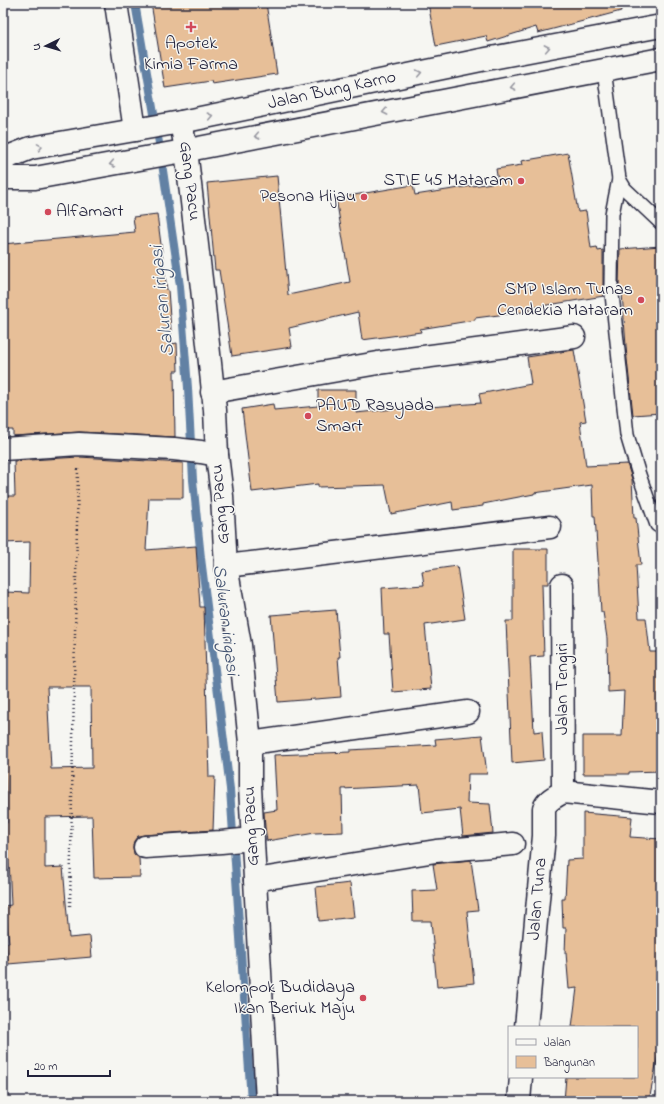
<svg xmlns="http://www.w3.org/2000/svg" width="664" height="1104" viewBox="0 0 664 1104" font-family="'Indie Flower',sans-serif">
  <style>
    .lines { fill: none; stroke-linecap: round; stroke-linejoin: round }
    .stream { stroke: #6281a4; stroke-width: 8 }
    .building { fill: #e7bf98; stroke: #22223b; fill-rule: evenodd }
    .lane-casing { stroke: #22223b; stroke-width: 16 }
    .street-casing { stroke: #22223b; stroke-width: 25 }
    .secondary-casing { stroke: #22223b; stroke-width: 25 }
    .path { stroke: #22223b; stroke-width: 2.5; stroke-dasharray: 1 3; stroke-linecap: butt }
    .lane { stroke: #f6f6f2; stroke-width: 13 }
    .street { stroke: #f6f6f2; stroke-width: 22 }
    .secondary { stroke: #f6f6f2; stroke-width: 22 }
    .oneway { stroke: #9797a0 }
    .poi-dot { fill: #d1495b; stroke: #f6f6f2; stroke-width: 1.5 }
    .labels { text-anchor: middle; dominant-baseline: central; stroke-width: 3; stroke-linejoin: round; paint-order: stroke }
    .poi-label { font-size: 18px; fill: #22223b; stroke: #f6f6f2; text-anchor: end }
    .street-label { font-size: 18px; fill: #22223b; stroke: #f6f6f2 }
    .water-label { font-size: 19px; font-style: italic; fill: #425270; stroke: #f6f6f2 }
  </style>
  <rect width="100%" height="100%" fill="#f6f6f2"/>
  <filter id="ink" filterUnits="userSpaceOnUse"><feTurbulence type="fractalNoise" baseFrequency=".025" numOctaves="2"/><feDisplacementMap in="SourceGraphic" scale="8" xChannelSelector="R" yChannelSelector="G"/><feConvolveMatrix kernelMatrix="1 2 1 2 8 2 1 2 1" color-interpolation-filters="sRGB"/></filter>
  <g filter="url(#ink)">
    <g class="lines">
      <path class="stream" d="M135,3L159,143L180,286L188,388L193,480L201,558L230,789L251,1101"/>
    </g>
    <g class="building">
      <path d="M151,3H266L277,74L212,84L211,81L165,88Z"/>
      <path d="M428,3H620L621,11L538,33L536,27L488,42L486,36L436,46Z"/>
      <path d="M568,153L578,212L586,211L591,248L597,247L598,251L603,250V285L604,296L529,308L530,311L475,318V320L420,329L421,332L362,340L358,312L289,328L292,347L232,356L219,270H215L207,183L277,176L288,295L350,282L336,198L413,185L415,195L498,182L496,169L522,165L521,161Z"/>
      <path d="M157,214L167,290H168L172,344L177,343L178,371H174L175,437L80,432L13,436V430H3V244L135,232L133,217Z"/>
      <path d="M661,246V413L633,415L627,359L622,293H620L619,285L620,249Z"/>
      <path d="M574,350L586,421L580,422L586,466L627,464L632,479L634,518H636L641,565H636L639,618H646L650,652H661V771L629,772V774H583V736H622L624,691L608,692L607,638L603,612H601L599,576L595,516H593L592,485L534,493V494L483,504V506L453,510L452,502L391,514L385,485L318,487V484L252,492L242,409L273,404L274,410L318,406V390H356V413L404,408V409L481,403L479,394L531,384L527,357Z"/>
      <path d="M79,457L183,463V498H149L146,550L196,546L200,607H204L209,777H215L213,830L144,835L138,836L134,841L133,847L134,854L139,858L140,877L94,878L92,816L45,817V868L63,867L69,938L90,936L92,957L8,964L6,943H9L5,906L11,905L9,860H5V823H7L5,762H3V625L5,592L29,593L30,542L3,543V496H15L14,461ZM47,687H91L92,768L51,769Z"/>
      <path d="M513,549H548V584H542L544,656L530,657L534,732L542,731L544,760L512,763L506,621H513Z"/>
      <path d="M457,566L465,619L425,625L431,689L393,692L389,634H384L382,588L424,585L422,571Z"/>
      <path d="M336,610L340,657H338L341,697L278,702L271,615Z"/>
      <path d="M482,735L487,774H468L467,803L490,804L493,833L463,836L460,809L422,813L419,785L342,789L343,832L315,833L267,841L265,827L264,812L277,810L274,755L350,752V750L436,745L435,739Z"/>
      <path d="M583,813L632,817L630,837L661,839V1039L649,1101H564L566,1077H637V1027H572L577,988L569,989L566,953H565L566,928H563L562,899H565L567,860L583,859Z"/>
      <path d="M471,860L478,910L467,911L474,983L437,987L431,921H413L412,891L437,890L433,864Z"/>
      <path d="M350,883L354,917L319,921L316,887Z"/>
    </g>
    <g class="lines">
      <g class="lane-casing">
        <g id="lane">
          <path d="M604,70L619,179L625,189L661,223"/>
          <path d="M619,179L612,214L611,285L627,435L639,475L657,525"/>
        </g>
      </g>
      <g class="street-casing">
        <g id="street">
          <path d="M116,3L135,130"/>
          <path d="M181,122L186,150L202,288L215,410L217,455L222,496L226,566L240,645L250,743V787L267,1101"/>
          <path d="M212,392L378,363L574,337"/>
          <path d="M3,449L79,444L174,449L201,452L217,455"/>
          <path d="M226,566L550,527"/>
          <path d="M562,585L563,792"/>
          <path d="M250,743L468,712"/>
          <path d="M145,847L221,842L253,839"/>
          <path d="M255,880L436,851L513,844"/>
          <path d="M526,1027L544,836V808C548,799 555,797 563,792L661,802"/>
          <path d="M519,1101L521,1077"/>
        </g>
      </g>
      <g class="secondary-casing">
        <g id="secondary">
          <path d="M3,159L31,148L181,122L481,60L661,26"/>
          <path d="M3,178H35L178,152L661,59"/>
        </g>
      </g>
      <path class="path" d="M70,906L78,469"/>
      <use href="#lane" class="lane"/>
      <use href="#street" class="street"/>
      <use href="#secondary" class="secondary"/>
    </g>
    <defs><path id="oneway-chevron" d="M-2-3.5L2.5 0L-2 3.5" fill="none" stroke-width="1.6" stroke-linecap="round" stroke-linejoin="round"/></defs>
    <g class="oneway">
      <use href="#oneway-chevron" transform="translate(547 48) rotate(-11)"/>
      <use href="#oneway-chevron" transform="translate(419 73) rotate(-12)"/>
      <use href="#oneway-chevron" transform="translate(513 87) rotate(169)"/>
      <use href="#oneway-chevron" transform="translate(385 112) rotate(169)"/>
      <use href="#oneway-chevron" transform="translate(210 116) rotate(-12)"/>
      <use href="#oneway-chevron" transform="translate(257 136) rotate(169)"/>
      <use href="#oneway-chevron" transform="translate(40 147) rotate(-10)"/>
      <use href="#oneway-chevron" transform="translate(112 164) rotate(169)"/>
    </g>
  </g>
  <g class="poi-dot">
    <path d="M189 21h4v4h4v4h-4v4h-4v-4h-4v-4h4z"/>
    <circle cx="521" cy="181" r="4"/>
    <circle cx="364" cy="197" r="4"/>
    <circle cx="48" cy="212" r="4"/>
    <circle cx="641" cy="300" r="4"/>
    <circle cx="308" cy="416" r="4"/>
    <circle cx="363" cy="998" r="4"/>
  </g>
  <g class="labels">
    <g class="poi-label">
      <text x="191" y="44" text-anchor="middle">Apotek<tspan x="191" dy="21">Kimia Farma</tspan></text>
      <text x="513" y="181">STIE 45 Mataram</text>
      <text x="356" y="197">Pesona Hijau</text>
      <text x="56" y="212" text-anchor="start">Alfamart</text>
      <text x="633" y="290">SMP Islam Tunas<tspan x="633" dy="21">Cendekia Mataram</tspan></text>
      <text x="316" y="406" text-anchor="start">PAUD Rasyada<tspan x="316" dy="21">Smart</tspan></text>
      <text x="355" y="988">Kelompok Budidaya<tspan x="355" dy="21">Ikan Beriuk Maju</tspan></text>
    </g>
    <g class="street-label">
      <text transform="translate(332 91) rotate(-12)">Jalan Bung Karno</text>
      <text transform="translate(189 181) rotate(83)">Gang Pacu</text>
      <text transform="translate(221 504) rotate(-95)">Gang Pacu</text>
      <text transform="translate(563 689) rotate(-90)">Jalan Tengiri</text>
      <text transform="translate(252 826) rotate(-93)">Gang Pacu</text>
      <text transform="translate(538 899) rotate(-85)">Jalan Tuna</text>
    </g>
    <g class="water-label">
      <text transform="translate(163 301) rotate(-96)">Saluran irigasi</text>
      <text transform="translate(225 620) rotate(83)">Saluran irigasi</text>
    </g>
  </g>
  <rect width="664" height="1104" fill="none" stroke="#f6f6f2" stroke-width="16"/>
  <rect x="8" y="8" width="648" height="1088" fill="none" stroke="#22223b" stroke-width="1.5" filter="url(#ink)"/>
  <rect x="508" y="1026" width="130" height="52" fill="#f6f6f2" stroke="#a1a1a9"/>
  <rect x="516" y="1039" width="20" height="6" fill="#f6f6f2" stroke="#a1a1a9"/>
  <text x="544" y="1046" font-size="12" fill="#22223b">Jalan</text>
  <rect x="516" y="1056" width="20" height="12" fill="#e7bf98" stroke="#a1a1a9"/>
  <text x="544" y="1066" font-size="12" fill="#22223b">Bangunan</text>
  <g transform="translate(46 46) rotate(265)" stroke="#f6f6f2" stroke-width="3" paint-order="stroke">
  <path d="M0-3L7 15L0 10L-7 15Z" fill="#22223b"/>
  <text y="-6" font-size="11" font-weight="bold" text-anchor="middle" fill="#22223b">U</text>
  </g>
  <path d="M28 1070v6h82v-6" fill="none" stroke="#22223b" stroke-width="2"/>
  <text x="34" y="1070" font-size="12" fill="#22223b" stroke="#f6f6f2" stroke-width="3" paint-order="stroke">20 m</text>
</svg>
